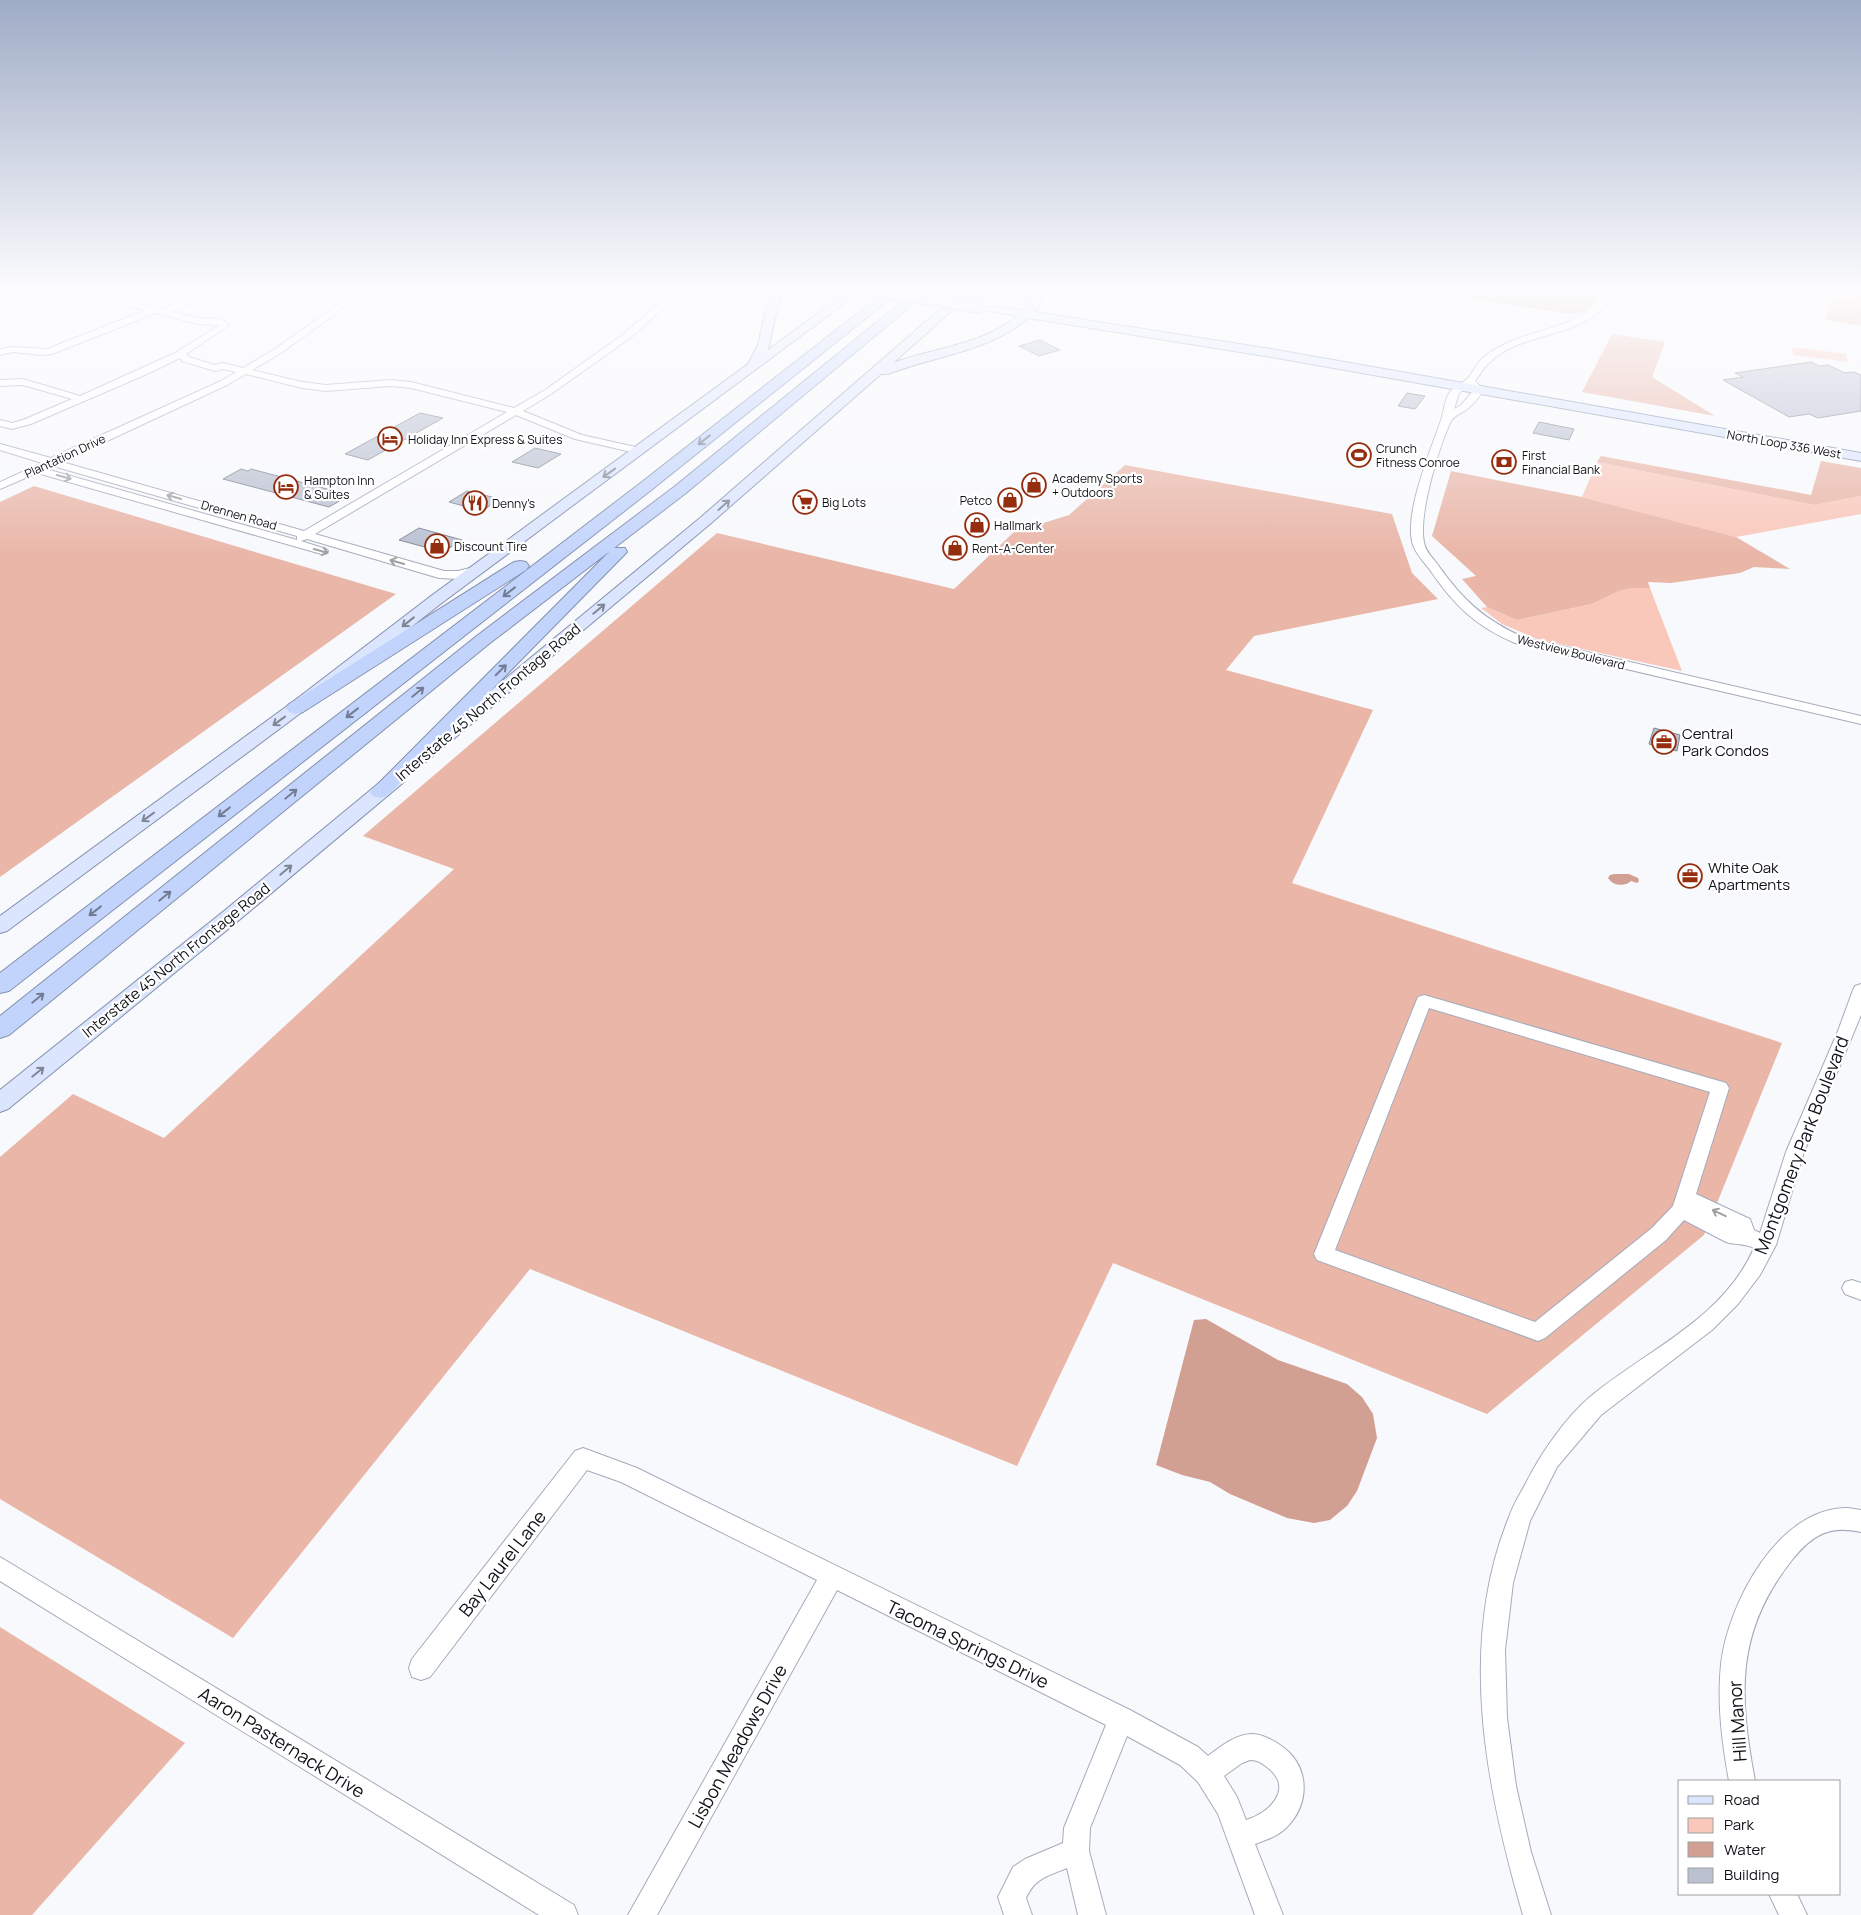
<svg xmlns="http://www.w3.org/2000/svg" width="1861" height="1915" viewBox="0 0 1861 1915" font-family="Manrope,sans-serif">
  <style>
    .green { fill: #f9c8bb }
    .forest { fill: #e9b6a8 }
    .water { fill: #d1a092 }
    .building { fill: #bac1d1; stroke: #7f8594 }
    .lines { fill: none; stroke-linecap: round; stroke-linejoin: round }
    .minor-casing { stroke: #a4abba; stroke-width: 2 }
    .major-casing { stroke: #8490ac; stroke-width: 2 }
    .highway-casing { stroke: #8490ac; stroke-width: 2 }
    .minor { fill: #fff; fill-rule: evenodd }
    .major { fill: #dbe5fd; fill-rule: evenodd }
    .highway { fill: #c3d4fc; fill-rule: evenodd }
    .major-bridge-casing { stroke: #8490ac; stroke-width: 14; stroke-linecap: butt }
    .major-bridge { stroke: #dbe5fd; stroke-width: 12 }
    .oneway { stroke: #727d95 }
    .oneway2 { stroke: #7f8696 }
    .oneway3 { stroke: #9fa0a2 }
    .labels { text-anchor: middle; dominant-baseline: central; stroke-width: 4.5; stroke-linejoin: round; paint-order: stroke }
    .far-poi-label { font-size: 12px; fill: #0f1217; stroke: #fff; text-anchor: start }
    .far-street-label { font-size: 12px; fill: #0f1217; stroke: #fff }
    .street-label { font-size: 15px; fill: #0f1217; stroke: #fff }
    .poi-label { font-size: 15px; fill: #0f1217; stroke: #fff; text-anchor: start }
    .near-street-label { font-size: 18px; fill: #0f1217; stroke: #fff }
  </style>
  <rect width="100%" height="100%" fill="#f8f9fc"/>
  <g class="green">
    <path d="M1792,347L1846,354L1848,362L1793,355Z"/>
    <path d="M1597,462L1814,505L1861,496V514L1736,537L1582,497Z"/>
    <path d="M1632,588H1650L1682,671L1537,639L1502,624L1481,608L1487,607L1517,620L1592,604L1619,591Z"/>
  </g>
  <g class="forest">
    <path d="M1834,291H1861V326L1825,320Z"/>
    <path d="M1612,334L1665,342L1652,377L1715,416L1582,392Z"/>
    <path d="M1601,456L1811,495L1821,461L1861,468V496L1814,505L1597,462Z"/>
    <path d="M1125,465L1392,514L1412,573L1438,599L1254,636L1226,670L1373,710L1292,883L1782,1043L1704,1235L1487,1414L1113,1263L1017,1466L530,1269L233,1638L0,1499V1157L73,1094L164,1138L454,869L363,836L717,533L954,589L1014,532L1069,515Z"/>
    <path d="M1451,471L1582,497L1736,537L1790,569L1754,567L1740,573L1671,583L1648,582L1650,588H1632L1619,591L1592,604L1517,620L1487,607L1462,579L1476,576L1432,536Z"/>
    <path d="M34,486L396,594L0,877V502Z"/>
    <path d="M0,1627L185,1743L32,1915H0Z"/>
  </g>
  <g class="water">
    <path d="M1471,291H1585L1599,299L1584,312L1571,314L1471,299L1467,297Z"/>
    <path d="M1614,874H1629L1638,878L1639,881L1637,883L1631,881C1625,887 1613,886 1608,878L1610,875Z"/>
    <path d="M1206,1319L1278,1360L1347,1384L1362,1397L1373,1414L1377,1438L1357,1491L1347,1506L1330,1520L1314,1523L1287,1518L1230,1494L1210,1482L1182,1475L1156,1465L1194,1320Z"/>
  </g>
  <g class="building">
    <path d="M1040,340L1060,350L1039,356L1019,346Z"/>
    <path d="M1811,362L1819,366L1828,365L1845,373L1854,372L1861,375V411L1818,418L1809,414L1789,417L1723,380L1743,377L1735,373Z"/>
    <path d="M1407,393L1425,396L1415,409L1398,406Z"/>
    <path d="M420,413L443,418L368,460L345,454Z"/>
    <path d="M1539,422L1574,429L1569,440L1533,433Z"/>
    <path d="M535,448L561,454L538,468L512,462Z"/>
    <path d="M241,469L248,471L251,469L350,495L329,507L223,479Z"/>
    <path d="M467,491L500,499L482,511L449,502Z"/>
    <path d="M419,528L462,540L443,552L399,540Z"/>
    <path d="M1654,728L1680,735L1677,751L1649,744Z"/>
  </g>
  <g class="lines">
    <g class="minor-casing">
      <g id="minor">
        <path d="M207,291H219L172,312L198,318L222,319L229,325L186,354L189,357L215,365L223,363L243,368L275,349L357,291H367L281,353L252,370L302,382L326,385L390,380L411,382L514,408L545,390L624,334L658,304L662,291H670L665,307L630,338L551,394L523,411L582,435L644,449L645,451L640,454L575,439L516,415L315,534L444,571H458L478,566L484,570L482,572L458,579L439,578L307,539L301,541L326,549L328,551L322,554L318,553L37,473L0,489V482L42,463L0,450V444L51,458L221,381L236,372L223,369L215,371L182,361L180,358L147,374L31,424L12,429L0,426V420L12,423L23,420L72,399L23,385L0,386V380L23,379L80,396L175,353L220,325L198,324L156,313L52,354L43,355L13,352L0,355V349L13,347L47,349L146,310L124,305V301L162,309ZM246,374L302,388L326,391L390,386L411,388L507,412L304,531L62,462L227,385ZM53,466L297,536V540L46,469Z"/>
        <path d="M1609,291H1618C1610,302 1602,311 1591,318C1560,338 1516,336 1489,363C1483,368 1480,375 1475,381L1484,390C1479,397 1473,405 1466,410C1462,413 1454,416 1451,421C1439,446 1418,516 1424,542C1425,551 1433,558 1438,565C1462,599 1484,620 1523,637L1861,716V724L1515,643C1475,626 1454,605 1430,570C1424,562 1416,554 1413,545C1403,515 1431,450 1441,420C1444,412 1444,403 1448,395C1453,386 1461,385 1468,378C1474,371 1477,362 1484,357C1524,325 1573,336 1609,291ZM1469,386L1474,390L1461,405L1454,409L1459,393Z"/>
        <path d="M1861,984V1015L1804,1152L1776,1245L1760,1275L1738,1304L1712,1330L1601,1415L1557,1467L1530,1521L1513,1583L1505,1650L1507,1718L1516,1786L1531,1852L1551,1915H1523C1486,1788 1457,1645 1509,1517C1513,1505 1520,1494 1526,1483C1541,1453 1566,1417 1591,1396C1647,1350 1724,1318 1754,1248C1744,1243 1736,1245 1726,1242L1684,1220L1666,1240L1545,1338L1538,1341L1317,1260L1314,1254L1418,997L1424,995L1726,1083L1729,1088L1696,1194L1750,1219L1754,1230L1760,1233L1786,1152L1838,1031L1853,990L1855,986ZM1429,1008L1710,1092L1673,1206L1652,1228L1535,1322L1335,1250Z"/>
        <path d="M1852,1280L1861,1283V1300L1845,1294L1842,1288L1845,1282Z"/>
        <path d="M583,1448L637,1468L1130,1710L1198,1747L1208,1756C1220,1747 1236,1734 1252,1734C1261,1734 1273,1740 1280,1745C1310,1765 1311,1803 1286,1828C1278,1836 1266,1840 1255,1844L1283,1915H1255L1218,1814L1198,1782L1180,1765L1127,1736L1090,1828L1089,1851L1106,1915H1078L1067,1868C1048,1876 1035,1878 1026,1898L1032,1915H1004L998,1897L1013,1867L1025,1859L1063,1843L1064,1828L1106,1725L837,1590L657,1915H628L817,1580L621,1482L587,1470L430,1677L421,1680L412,1677L409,1668L412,1659L575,1451ZM1250,1760C1258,1760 1262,1763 1268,1768C1294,1788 1270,1813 1246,1820L1237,1797L1224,1776L1242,1763Z"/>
        <path d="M1848,1508L1861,1510V1532C1829,1525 1812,1535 1792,1560C1735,1632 1739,1695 1755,1781H1729C1722,1742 1717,1704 1721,1664C1728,1604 1778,1507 1848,1508Z"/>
        <path d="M0,1557L574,1905L578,1915H539L0,1581Z"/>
        <path d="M1769,1894H1797L1807,1915H1779Z"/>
      </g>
    </g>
    <g class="major-casing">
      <g id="major">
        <path d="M772,291H784L777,309L768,350L848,291H861L443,602L302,712L7,931L0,933V916L290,704L431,596L748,364L758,345L766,309Z"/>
        <path d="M961,291H974L893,363C933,348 983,345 1017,316L978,309L976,307L978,305L1023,310L1036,291H1048L1035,312L1271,349L1861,453V461L1271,357L1028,318C991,351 934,356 888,374H881L710,524L426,762L420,763L414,762L411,758L414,754L700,518Z"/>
        <path d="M397,772L404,774L406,778L404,782L238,921L8,1109L0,1112V1090L224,911L390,774Z"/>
      </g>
    </g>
    <g class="highway-casing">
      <g id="highway">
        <path d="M886,291H900L650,491L9,991L0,993V973L638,485Z"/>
        <path d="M915,291H929L686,493L614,548H625L627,552L387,796L380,798L373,796L370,792L610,551L490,643L9,1035L0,1038V1016L478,635L674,487Z"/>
        <path d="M520,561L526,562L529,566L526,570L303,712L296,714L289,712L286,708L289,704L514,562Z"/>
      </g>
    </g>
    <use href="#minor" class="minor"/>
    <use href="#major" class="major"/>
    <use href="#highway" class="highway"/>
    <g class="major-bridge-casing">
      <path id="major-bridge" d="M879,291L982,307"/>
    </g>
    <use href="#major-bridge" class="major-bridge"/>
  </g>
  <defs><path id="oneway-shaft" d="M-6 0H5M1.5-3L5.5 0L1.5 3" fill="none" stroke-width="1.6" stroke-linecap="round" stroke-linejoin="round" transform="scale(1.25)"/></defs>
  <g class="oneway">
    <use href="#oneway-shaft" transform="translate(704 440) rotate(142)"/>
    <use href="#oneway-shaft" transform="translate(509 592) rotate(142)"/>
    <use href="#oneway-shaft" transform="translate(501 670) rotate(-45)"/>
    <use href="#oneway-shaft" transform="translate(418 692) rotate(-39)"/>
    <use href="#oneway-shaft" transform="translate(352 713) rotate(142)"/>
    <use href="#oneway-shaft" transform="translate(291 794) rotate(-39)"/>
    <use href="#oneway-shaft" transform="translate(224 812) rotate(142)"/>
    <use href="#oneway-shaft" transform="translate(165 896) rotate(-39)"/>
    <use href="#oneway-shaft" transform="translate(95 911) rotate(142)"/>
    <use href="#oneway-shaft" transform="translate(38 998) rotate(-39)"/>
  </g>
  <g class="oneway2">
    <use href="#oneway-shaft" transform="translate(609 473) rotate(144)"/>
    <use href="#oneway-shaft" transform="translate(724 505) rotate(-42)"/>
    <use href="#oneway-shaft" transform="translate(599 609) rotate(-40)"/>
    <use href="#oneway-shaft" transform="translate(408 622) rotate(142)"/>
    <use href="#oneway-shaft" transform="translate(279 721) rotate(144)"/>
    <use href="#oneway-shaft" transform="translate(148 817) rotate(144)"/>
    <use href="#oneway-shaft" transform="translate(286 870) rotate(-40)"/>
    <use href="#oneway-shaft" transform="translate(38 1072) rotate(-39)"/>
  </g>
  <g class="oneway3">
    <use href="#oneway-shaft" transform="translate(64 477) rotate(16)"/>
    <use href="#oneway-shaft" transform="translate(174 497) rotate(-164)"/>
    <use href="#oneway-shaft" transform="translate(321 551) rotate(16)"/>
    <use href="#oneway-shaft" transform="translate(397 562) rotate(-164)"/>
    <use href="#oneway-shaft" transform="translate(1719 1213) rotate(-155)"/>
  </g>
  <linearGradient id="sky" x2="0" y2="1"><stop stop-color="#9facc6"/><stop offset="0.52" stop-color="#fcfcfe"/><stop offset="1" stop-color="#fcfcfe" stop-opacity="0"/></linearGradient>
  <rect width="1861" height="559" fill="url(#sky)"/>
  <defs>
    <g id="hotel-ring" transform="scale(1.25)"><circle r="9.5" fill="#fff" stroke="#952d0f" stroke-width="1.5"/><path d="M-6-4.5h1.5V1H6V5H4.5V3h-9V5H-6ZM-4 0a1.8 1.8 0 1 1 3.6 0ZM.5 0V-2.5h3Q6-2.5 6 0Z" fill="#952d0f"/></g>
    <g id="stadium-ring" transform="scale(1.25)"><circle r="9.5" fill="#fff" stroke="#952d0f" stroke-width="1.5"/><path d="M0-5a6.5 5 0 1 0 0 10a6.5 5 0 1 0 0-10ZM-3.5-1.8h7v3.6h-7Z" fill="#952d0f"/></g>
    <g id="bank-ring" transform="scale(1.25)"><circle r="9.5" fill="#fff" stroke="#952d0f" stroke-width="1.5"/><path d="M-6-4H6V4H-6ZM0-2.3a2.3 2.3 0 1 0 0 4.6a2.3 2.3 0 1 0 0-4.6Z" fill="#952d0f"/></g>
    <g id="shop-ring" transform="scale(1.25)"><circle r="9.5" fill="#fff" stroke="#952d0f" stroke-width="1.5"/><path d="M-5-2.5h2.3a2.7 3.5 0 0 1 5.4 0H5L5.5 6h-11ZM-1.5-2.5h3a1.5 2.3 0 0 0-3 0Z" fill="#952d0f"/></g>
    <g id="supermarket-ring" transform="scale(1.25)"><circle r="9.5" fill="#fff" stroke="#952d0f" stroke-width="1.5"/><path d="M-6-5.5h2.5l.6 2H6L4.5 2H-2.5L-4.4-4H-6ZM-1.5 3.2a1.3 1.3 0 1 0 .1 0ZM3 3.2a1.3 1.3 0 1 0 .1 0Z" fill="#952d0f"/></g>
    <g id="restaurant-ring" transform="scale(1.25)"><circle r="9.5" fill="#fff" stroke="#952d0f" stroke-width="1.5"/><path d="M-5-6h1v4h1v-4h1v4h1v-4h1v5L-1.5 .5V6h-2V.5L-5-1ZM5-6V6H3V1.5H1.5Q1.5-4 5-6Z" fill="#952d0f"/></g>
    <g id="office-ring" transform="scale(1.25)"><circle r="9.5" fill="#fff" stroke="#952d0f" stroke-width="1.5"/><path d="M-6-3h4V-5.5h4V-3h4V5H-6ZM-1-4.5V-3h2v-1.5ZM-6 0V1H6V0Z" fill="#952d0f"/></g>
  </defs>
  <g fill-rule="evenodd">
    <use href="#hotel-ring" x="390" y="439"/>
    <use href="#stadium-ring" x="1359" y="455"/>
    <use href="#bank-ring" x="1504" y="462"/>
    <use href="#shop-ring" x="1034" y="485"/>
    <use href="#hotel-ring" x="286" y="487"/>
    <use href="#shop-ring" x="1010" y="500"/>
    <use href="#supermarket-ring" x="805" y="502"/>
    <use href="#restaurant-ring" x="475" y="503"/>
    <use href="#shop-ring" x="977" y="525"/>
    <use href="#shop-ring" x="437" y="546"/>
    <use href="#shop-ring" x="955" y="548"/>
    <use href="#office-ring" x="1664" y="742"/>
    <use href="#office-ring" x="1690" y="876"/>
  </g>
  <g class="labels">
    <g class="far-poi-label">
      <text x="408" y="439">Holiday Inn Express &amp; Suites</text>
      <text x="1376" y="448">Crunch<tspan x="1376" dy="14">Fitness Conroe</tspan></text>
      <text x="1522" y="455">First<tspan x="1522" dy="14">Financial Bank</tspan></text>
      <text x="1052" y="478">Academy Sports<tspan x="1052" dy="14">+ Outdoors</tspan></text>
      <text x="304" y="480">Hampton Inn<tspan x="304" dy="14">&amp; Suites</tspan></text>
      <text x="992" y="500" text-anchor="end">Petco</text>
      <text x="822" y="502">Big Lots</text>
      <text x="492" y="503">Denny's</text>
      <text x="994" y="525">Hallmark</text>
      <text x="454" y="546">Discount Tire</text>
      <text x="972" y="548">Rent-A-Center</text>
    </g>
    <g class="far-street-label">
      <text transform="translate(1784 444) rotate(10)">North Loop 336 West</text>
      <text transform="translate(65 456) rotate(-25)">Plantation Drive</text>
      <text transform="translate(239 515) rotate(16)">Drennen Road</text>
      <text transform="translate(1571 652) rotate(14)">Westview Boulevard</text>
    </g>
    <g class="street-label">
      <text transform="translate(488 702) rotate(-40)">Interstate 45 North Frontage Road</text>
      <text transform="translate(176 960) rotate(-39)">Interstate 45 North Frontage Road</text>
    </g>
    <g class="poi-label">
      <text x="1682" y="733">Central<tspan x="1682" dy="17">Park Condos</tspan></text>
      <text x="1708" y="867">White Oak<tspan x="1708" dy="17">Apartments</tspan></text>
    </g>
    <g class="near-street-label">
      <text transform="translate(1801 1145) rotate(-69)">Montgomery Park Boulevard</text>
      <text transform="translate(502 1563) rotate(-52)">Bay Laurel Lane</text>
      <text transform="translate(968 1644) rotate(26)">Tacoma Springs Drive</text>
      <text transform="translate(1737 1721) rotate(-94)">Hill Manor</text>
      <text transform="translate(282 1742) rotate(32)">Aaron Pasternack Drive</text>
      <text transform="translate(737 1746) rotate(-61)">Lisbon Meadows Drive</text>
    </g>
  </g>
  <rect x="1678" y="1780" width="162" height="115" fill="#ffffff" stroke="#9fa0a2"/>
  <rect x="1688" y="1796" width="25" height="8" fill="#dbe5fd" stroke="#9fa0a2"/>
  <text x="1724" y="1805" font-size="15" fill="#0f1217">Road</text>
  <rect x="1688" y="1818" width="25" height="15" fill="#f9c8bb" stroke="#9fa0a2"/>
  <text x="1724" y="1830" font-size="15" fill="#0f1217">Park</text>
  <rect x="1688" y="1842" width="25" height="15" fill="#d1a092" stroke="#9fa0a2"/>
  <text x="1724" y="1855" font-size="15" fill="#0f1217">Water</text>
  <rect x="1688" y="1868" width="25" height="15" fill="#bac1d1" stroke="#9fa0a2"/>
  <text x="1724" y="1880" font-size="15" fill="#0f1217">Building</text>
</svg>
